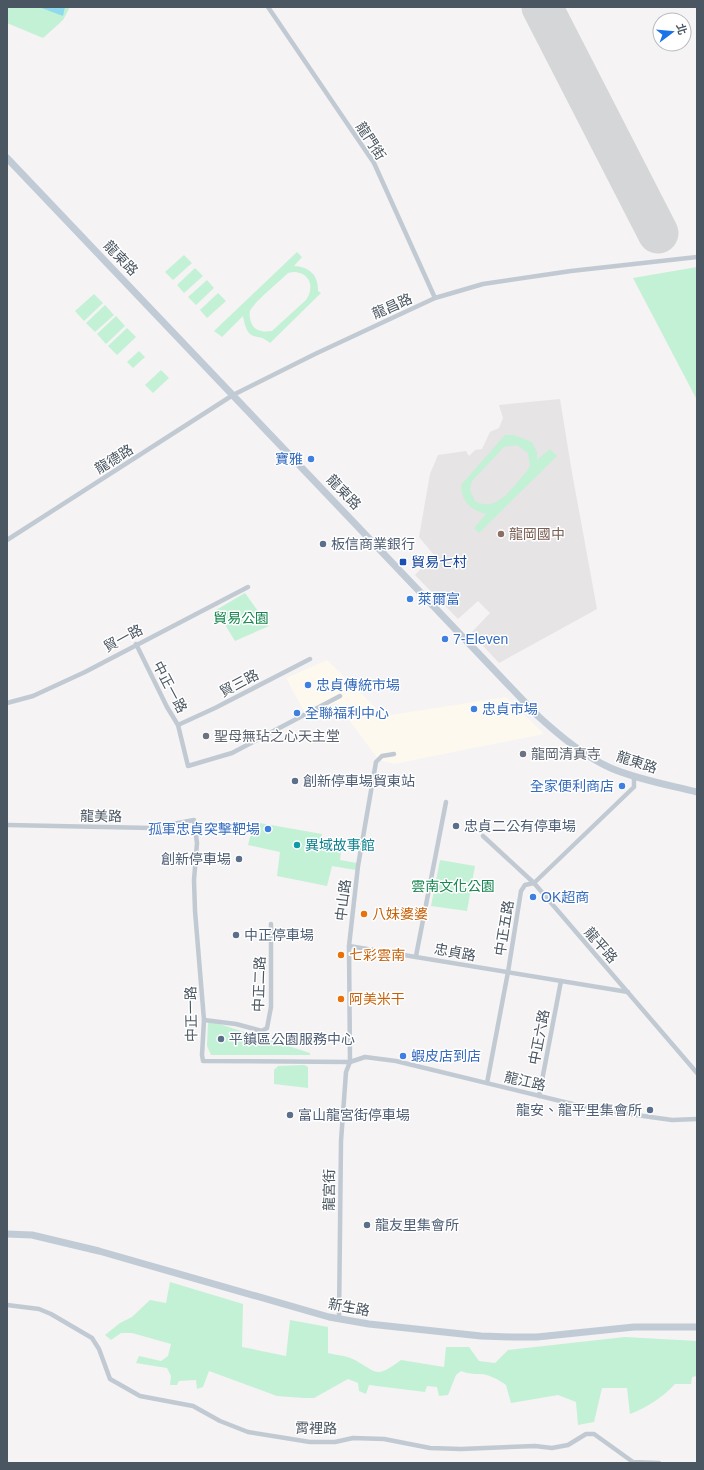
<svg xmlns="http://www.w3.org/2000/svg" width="704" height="1470" viewBox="0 0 704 1470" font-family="Arial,'Noto Sans TC',sans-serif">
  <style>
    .commercial { fill: #fdf9ef }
    .education { fill: #e6e4e5 }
    .green { fill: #c3f1d5; fill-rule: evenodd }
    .water { fill: #90daee }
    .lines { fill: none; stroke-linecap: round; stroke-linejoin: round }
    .runway { stroke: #d5d6d8; stroke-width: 41 }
    .street { stroke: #c1cad2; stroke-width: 4.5 }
    .secondary { stroke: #c1cbd6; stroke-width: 7 }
    .shop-dot { fill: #3f7fe0; stroke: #fff; stroke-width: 1.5 }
    .education-dot { fill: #8d6e63; stroke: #fff; stroke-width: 1.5 }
    .service-dot { fill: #5c6f8a; stroke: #fff; stroke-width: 1.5 }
    .transit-dot { fill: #1a4fb4; stroke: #fff; stroke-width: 1.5 }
    .worship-dot { fill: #6b7280; stroke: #fff; stroke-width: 1.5 }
    .culture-dot { fill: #0f9aa8; stroke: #fff; stroke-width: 1.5 }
    .food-dot { fill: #e8710a; stroke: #fff; stroke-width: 1.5 }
    .labels { text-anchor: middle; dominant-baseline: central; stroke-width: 3; stroke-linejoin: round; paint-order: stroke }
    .street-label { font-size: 14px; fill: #4a5661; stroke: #fff }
    .shop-label { font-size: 14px; fill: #366cbe; stroke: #fff; text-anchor: start }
    .education-label { font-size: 14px; fill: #785e54; stroke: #fff; text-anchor: start }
    .service-label { font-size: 14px; fill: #4e5e75; stroke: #fff; text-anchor: start }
    .transit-label { font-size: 14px; fill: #164399; stroke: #fff; text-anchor: start }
    .park-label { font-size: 14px; fill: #17864f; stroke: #fff }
    .worship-label { font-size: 14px; fill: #5b616d; stroke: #fff; text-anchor: start }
    .culture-label { font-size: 14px; fill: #0d838f; stroke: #fff; text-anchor: start }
    .food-label { font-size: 14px; fill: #c56008; stroke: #fff; text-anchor: start }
  </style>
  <rect width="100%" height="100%" fill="#f5f3f3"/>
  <path class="commercial" d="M327,660L384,716L506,697L544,734L394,764L379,760L336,703L306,715L286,678Z"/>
  <path class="education" d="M560,399L571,467L597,609L499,663L471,633L490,613L478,601L458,619L415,575L434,555L419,537L430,474L438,455L466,451L469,456L475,450L482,449L490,432L499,428L503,418L499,405Z"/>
  <g class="green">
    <path d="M7,7H70L63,20L43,38L7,23Z"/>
    <path d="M297,252L302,257L294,266C310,267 318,275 318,291L321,293L270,343C257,331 248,345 243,316L222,337L214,331ZM293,272C310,272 315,287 306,300L272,331C266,332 257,332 253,326C250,322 249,315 250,311C252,304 281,280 288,273Z"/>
    <path d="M184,255L192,263L173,280L165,272Z"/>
    <path d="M697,267V400L633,278Z"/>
    <path d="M195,268L203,276L184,293L177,285Z"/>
    <path d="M207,280L214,288L196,305L188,297Z"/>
    <path d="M218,293L226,301L207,318L200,310Z"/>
    <path d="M94,294L103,303L84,321L75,311Z"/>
    <path d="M105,305L114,315L95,332L86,323Z"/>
    <path d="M116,316L125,326L106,344L97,334Z"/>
    <path d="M127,328L136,337L117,355L108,346Z"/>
    <path d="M139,351L145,357L133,368L127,362Z"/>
    <path d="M161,370L169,378L153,393L145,385Z"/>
    <path d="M505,435H514L532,442L537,452V460L550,449L557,456L479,533L474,528L486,514C470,509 462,503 461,485ZM517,445L528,453L530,466L527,471C514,485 497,514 475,501L470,490L472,481L504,447Z"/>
    <path d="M245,593L269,626L235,641L216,610Z"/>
    <path d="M254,822L322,834L321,839L342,843L340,860L357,863L356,870L332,866L327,886L277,876L280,852L248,845Z"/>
    <path d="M440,860L475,866L467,911L431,906Z"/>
    <path d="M210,1021L310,1053V1055H211L207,1046L208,1023Z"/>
    <path d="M304,1065L308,1067V1088L274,1084V1070L278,1066Z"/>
    <path d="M170,1282L243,1304L242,1347L286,1356L290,1320L328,1327V1353C336,1355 348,1356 355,1360C379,1374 376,1378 401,1360L444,1367L446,1347H469L479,1361L495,1363L508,1350L625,1337L697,1341V1376L692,1377L691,1384H675C663,1397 648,1407 630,1414L627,1388H602L594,1422L578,1425L576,1402L558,1395L511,1403L506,1385C499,1380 489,1374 480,1374C472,1374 469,1374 461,1371L456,1375L448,1395L439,1396L437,1387L427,1386L425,1392L369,1385L366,1394L359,1391L358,1383L348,1379L314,1398H304L277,1396L209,1371L203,1387L197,1389L196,1380L179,1381L177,1385H170L171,1376L167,1368L136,1363L139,1356L161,1361L168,1356L171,1344L132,1333H121L111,1340L105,1335L120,1323L132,1317L150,1300L166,1303Z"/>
  </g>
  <path class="water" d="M39,7H65L63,16Z"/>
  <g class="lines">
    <path class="runway" d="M542,7L658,233"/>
    <g class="street">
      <path d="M268,7L374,163L435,298"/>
      <path d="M7,540L233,395L315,354L435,298L483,284L571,271L697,257"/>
      <path d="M136,644L167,707L178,725L188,766L232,753L340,696"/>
      <path d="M7,703L33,696L85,672L248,587"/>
      <path d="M178,725L215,708L310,659"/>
      <path d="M7,825L152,828L194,820L197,843L194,880L195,911L204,1020L202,1055L203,1061L350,1062L365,1057L396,1061L593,1109L672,1120L697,1119"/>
      <path d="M483,836L534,883L697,1073"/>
      <path d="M349,946L628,992"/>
      <path d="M416,956L446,802"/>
      <path d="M204,1020L236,1024L262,1031L267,1028L271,1007V924"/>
      <path d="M487,1083L508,972L521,891L525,885L534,883L634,787V777"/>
      <path d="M539,1096L561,981"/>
      <path d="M7,1305L39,1309L51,1314L92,1338L99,1349L110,1379L140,1396L193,1406L220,1421L248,1432L310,1442H335L353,1438L384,1439L430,1448L461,1449L535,1446L552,1448L568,1445L586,1434H594L633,1462L659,1463"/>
      <path d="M339,1318L341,1141L346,1072L350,1062L349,946L358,866L376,762L382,756L394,754"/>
    </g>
    <g class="secondary">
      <path d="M7,158L538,716C560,736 585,757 613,769C640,780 669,785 697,792"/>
      <path d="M7,1234L32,1235L99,1251L329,1317L369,1324L481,1336L512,1337H537L634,1327H697"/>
    </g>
  </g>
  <g class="shop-dot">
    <circle cx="311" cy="459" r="4"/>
    <circle cx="410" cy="599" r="4"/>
    <circle cx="445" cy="639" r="4"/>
    <circle cx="308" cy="685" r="4"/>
    <circle cx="474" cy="709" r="4"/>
    <circle cx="297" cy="713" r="4"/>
    <circle cx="622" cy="786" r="4"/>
    <circle cx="268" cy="829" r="4"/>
    <circle cx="533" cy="897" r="4"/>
    <circle cx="403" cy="1056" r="4"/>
  </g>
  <circle class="education-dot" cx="501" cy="534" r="4"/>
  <g class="service-dot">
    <circle cx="323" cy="544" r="4"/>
    <circle cx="295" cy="781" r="4"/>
    <circle cx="456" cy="826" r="4"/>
    <circle cx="239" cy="859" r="4"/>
    <circle cx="236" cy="935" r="4"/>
    <circle cx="221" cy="1039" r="4"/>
    <circle cx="650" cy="1110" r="4"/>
    <circle cx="290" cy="1115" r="4"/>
    <circle cx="367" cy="1225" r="4"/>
  </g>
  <rect class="transit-dot" x="399" y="558" width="8" height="8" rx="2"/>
  <g class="worship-dot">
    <circle cx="206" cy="736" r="4"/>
    <circle cx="523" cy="754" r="4"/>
  </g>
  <circle class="culture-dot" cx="297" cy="845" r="4"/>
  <g class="food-dot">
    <circle cx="364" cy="914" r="4"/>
    <circle cx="341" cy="955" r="4"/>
    <circle cx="341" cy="999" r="4"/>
  </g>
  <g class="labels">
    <g class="street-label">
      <text transform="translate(371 141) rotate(57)">龍門街</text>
      <text transform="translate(121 258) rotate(46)">龍東路</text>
      <text transform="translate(392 306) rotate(-24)">龍昌路</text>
      <text transform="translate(114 459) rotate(-32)">龍德路</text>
      <text transform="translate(344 492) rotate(46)">龍東路</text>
      <text transform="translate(123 638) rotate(-28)">貿一路</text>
      <text transform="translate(239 683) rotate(-28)">貿三路</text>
      <text transform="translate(170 687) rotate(62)">中正一路</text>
      <text transform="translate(637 762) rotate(18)">龍東路</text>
      <text transform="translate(101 816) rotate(1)">龍美路</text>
      <text transform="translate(343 900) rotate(-83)">中山路</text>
      <text transform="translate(504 928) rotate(-81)">中正五路</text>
      <text transform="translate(601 945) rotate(49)">龍平路</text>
      <text transform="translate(455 952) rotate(10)">忠貞路</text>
      <text transform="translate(259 984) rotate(-88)">中正二路</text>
      <text transform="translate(191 1014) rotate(-91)">中正一路</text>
      <text transform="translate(539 1037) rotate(-79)">中正六路</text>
      <text transform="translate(525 1081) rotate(13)">龍江路</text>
      <text transform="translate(329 1190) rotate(-89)">龍宮街</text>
      <text transform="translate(349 1307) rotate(10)">新生路</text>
      <text transform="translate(316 1428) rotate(1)">霄裡路</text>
    </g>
    <g class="shop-label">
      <text x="303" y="459" text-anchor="end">寶雅</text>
      <text x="418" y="599">萊爾富</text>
      <text x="453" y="639">7-Eleven</text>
      <text x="316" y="685">忠貞傳統市場</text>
      <text x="482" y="709">忠貞市場</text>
      <text x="305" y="713">全聯福利中心</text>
      <text x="614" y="786" text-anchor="end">全家便利商店</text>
      <text x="260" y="829" text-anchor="end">孤軍忠貞突擊靶場</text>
      <text x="541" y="897">OK超商</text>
      <text x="411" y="1056">蝦皮店到店</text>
    </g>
    <g class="education-label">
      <text x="509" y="534">龍岡國中</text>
    </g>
    <g class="service-label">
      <text x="331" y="544">板信商業銀行</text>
      <text x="303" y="781">創新停車場貿東站</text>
      <text x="464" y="826">忠貞二公有停車場</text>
      <text x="231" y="859" text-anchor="end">創新停車場</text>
      <text x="244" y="935">中正停車場</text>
      <text x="229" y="1039">平鎮區公園服務中心</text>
      <text x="642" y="1110" text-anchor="end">龍安、龍平里集會所</text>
      <text x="298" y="1115">富山龍宮街停車場</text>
      <text x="375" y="1225">龍友里集會所</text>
    </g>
    <g class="transit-label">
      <text x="411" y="562">貿易七村</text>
    </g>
    <g class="park-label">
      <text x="241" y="618">貿易公園</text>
      <text x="453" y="886">雲南文化公園</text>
    </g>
    <g class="worship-label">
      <text x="214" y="736">聖母無玷之心天主堂</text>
      <text x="531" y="754">龍岡清真寺</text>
    </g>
    <g class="culture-label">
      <text x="305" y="845">異域故事館</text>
    </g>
    <g class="food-label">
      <text x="372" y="914">八妹婆婆</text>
      <text x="349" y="955">七彩雲南</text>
      <text x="349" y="999">阿美米干</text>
    </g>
  </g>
  <rect width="704" height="1470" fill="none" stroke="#4a5661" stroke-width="16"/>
  <g transform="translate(672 32) rotate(74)"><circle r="19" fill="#ffffff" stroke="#b7bbc0"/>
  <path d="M0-3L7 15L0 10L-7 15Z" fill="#1a73e8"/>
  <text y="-6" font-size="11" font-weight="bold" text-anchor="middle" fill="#4a5661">北</text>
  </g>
</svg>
